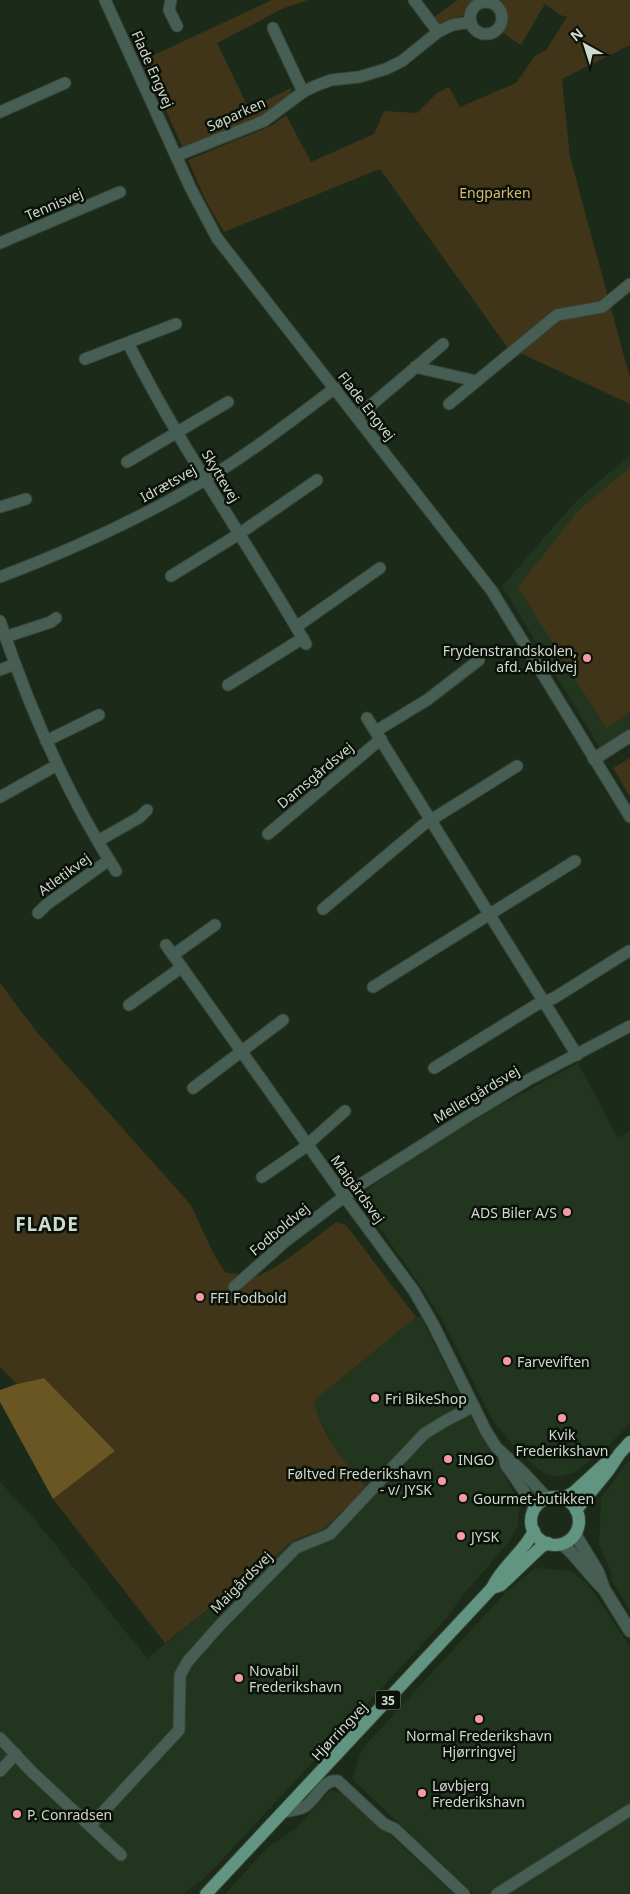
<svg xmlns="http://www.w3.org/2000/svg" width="630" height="1894" viewBox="0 0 630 1894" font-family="'Noto Sans',sans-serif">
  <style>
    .built { fill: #22351f }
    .green { fill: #403518 }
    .forest { fill: #695622 }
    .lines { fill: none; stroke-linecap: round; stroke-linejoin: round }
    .minor-casing { stroke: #384636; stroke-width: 13 }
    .tertiary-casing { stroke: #384636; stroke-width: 14 }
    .primary-casing { stroke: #384636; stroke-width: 14 }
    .minor { stroke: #465e54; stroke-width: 11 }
    .tertiary { stroke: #465e54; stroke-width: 12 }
    .primary { stroke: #629581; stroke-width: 12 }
    .poi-dot { fill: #f39aa8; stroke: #0a1109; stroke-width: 2 }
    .labels { text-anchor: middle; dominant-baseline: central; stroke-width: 5; stroke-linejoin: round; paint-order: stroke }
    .shield { fill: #0a1109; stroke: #949d92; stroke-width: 1 }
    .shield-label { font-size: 12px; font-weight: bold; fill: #cfd9cd }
    .street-label { font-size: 14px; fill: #cfd9cd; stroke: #0a1109 }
    .park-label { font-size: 14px; fill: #dabb6d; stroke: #0a1109 }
    .poi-label { font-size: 14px; fill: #cfd9cd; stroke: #0a1109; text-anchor: start }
    .district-label { font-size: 19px; font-weight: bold; letter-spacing: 1px; fill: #cfd9cd; stroke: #0a1109 }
  </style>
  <rect width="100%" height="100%" fill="#1b2a19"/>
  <g class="built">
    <path d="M630,455V729L600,748L502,586L577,500Z"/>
    <path d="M578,1063L618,1138L630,1130V1423L606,1448L574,1473L558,1477L547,1475L538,1469L515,1448L493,1421L441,1318L421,1287L364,1205L366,1191L387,1175L468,1123Z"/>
    <path d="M416,1317H421L474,1423L494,1455L514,1494L519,1508L518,1526L510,1541L464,1594L446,1619L205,1878L183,1894H0V1482L32,1516L147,1658L268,1563L293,1540L322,1530L365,1488L335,1448L317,1415L314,1401Z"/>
    <path d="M630,1461V1610L612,1581L611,1572L599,1545L601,1498L625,1465Z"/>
    <path d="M535,1568L571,1571L587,1583L630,1646V1894H474L352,1779L362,1749L505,1593Z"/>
    <path d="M331,1790L347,1795L454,1894H225L267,1848L295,1829Z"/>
  </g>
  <g class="green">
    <path d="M272,0H308L284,8L217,43L249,109L291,88V93L274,110L262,116L183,148L143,60Z"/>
    <path d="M458,0H474L467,8L464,15L441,25L433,22L431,19Z"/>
    <path d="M498,0H630V45L562,79L570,157L630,378V404L507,347L380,169L224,232L206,201L188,160L273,125L286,115L311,162L374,134L384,111L417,113L437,93L449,87L460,107L516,83L535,56L546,50L567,17L560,15L545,4L521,45L507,36L503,32C509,20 508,9 498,0Z"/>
    <path d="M630,467V711L621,719L606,728L518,587L578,511Z"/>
    <path d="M630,758V797L613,768Z"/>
    <path d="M0,983L36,1031L191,1205L214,1255L226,1273C236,1272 250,1278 256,1276C278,1270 317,1236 336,1222L346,1225L416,1317L314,1401C321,1435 345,1461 366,1488L322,1530L293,1540L268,1563L165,1643L53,1499L115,1451L44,1378L17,1384L0,1367Z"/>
  </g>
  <path class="forest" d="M44,1378L115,1451L53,1499L0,1402V1390L17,1384Z"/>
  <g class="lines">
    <g class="minor-casing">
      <g id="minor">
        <path d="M105,0L191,189L217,238L492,591L630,817"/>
        <path d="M171,0L169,10L177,26"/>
        <path d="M414,0L438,32"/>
        <circle cx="486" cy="18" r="16"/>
        <path d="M273,28L303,92"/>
        <path d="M0,112L65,83"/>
        <path d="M176,156L264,121L303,92L315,86L331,80L359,77L386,69L402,61L438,32L452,25L471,22"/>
        <path d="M0,243L120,192"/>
        <path d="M128,343C180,447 248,543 306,644"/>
        <path d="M85,359L176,324"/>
        <path d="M415,367L476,381"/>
        <path d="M449,404L557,315L602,307L630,284"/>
        <path d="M357,417L443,344"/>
        <path d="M127,462L228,402"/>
        <path d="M0,507L26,499"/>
        <path d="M171,576L239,534L317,480"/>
        <path d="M0,577C71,550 140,519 205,480C250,453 293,420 335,388"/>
        <path d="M0,621C29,708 66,793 116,871"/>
        <path d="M296,627L380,568"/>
        <path d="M5,637L51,622L56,618"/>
        <path d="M0,670L15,664"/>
        <path d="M228,685L303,638"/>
        <path d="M367,718L577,1055"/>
        <path d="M376,731L427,700L479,660"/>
        <path d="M46,741L99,715"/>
        <path d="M0,797L57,765"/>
        <path d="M268,834L381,739"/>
        <path d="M98,841L140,817L147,810"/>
        <path d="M323,909L423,825L517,766"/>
        <path d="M38,913L46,905L109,860"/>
        <path d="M166,945L344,1196L414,1291L433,1324L486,1431L496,1447L524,1473L547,1498"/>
        <path d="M173,955L215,925"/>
        <path d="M373,987L575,861"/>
        <path d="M129,1005L182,967"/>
        <path d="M434,1068L536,1005L554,998L629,951"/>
        <path d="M193,1088L283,1020"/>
        <path d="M262,1177L301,1150L345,1111"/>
        <path d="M234,1287L287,1240L361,1184L468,1116L528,1080L630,1026"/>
        <path d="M504,1456L506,1465L535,1507"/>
        <path d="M0,1738L31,1771L121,1855"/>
        <path d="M0,1771L16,1754"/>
        <path d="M284,1812C290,1811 298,1810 304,1807C316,1801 322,1778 338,1781L384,1824L395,1829L464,1894"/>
        <path d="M91,1825L179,1730L180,1675L188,1661L220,1625L296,1548L330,1534L424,1434L445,1421L474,1406"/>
        <path d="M497,1894L630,1810"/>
      </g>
    </g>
    <g class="tertiary-casing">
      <g id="tertiary">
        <path d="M594,759L630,736"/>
        <path d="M575,1534L598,1572L604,1589L630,1631"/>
        <path d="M562,1544C576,1555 587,1572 601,1586"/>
      </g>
    </g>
    <g class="primary-casing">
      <g id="primary">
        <circle cx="555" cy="1521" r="24"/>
        <path d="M562,1498L573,1493L608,1461"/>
        <path d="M576,1510L608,1471L620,1453L630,1442"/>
        <path d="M492,1588L501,1585L541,1547L548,1543"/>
        <path d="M206,1894L492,1588C502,1566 524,1552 534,1531"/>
      </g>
    </g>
    <use href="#minor" class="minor"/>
    <use href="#tertiary" class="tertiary"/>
    <use href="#primary" class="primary"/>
  </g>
  <g class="poi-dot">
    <circle cx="587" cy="658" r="5"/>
    <circle cx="567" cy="1212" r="5"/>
    <circle cx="200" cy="1297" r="5"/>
    <circle cx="507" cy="1361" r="5"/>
    <circle cx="375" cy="1398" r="5"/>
    <circle cx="562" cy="1418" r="5"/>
    <circle cx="448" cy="1459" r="5"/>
    <circle cx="442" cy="1481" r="5"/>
    <circle cx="463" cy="1498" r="5"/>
    <circle cx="461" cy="1536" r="5"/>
    <circle cx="239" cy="1678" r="5"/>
    <circle cx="479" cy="1719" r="5"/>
    <circle cx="422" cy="1793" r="5"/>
    <circle cx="17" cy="1814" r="5"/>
  </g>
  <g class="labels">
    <rect class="shield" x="375.5" y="1690.5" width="25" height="19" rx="4"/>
    <g class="shield-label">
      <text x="388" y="1700">35</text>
    </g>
    <g class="street-label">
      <text transform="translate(153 69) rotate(66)">Flade Engvej</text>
      <text transform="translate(236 114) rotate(-24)">Søparken</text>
      <text transform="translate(54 204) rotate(-23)">Tennisvej</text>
      <text transform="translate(367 406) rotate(52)">Flade Engvej</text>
      <text transform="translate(221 476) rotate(59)">Skyttevej</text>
      <text transform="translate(168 483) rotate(-29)">Idrætsvej</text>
      <text transform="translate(315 775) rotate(-40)">Damsgårdsvej</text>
      <text transform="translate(64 874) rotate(-36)">Atletikvej</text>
      <text transform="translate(476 1094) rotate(-31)">Mellergårdsvej</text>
      <text transform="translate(358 1189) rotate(54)">Maigårdsvej</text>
      <text transform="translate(279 1229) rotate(-40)">Fodboldvej</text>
      <text transform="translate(241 1582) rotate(-45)">Maigårdsvej</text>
      <text transform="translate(339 1731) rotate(-47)">Hjørringvej</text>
    </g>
    <g class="park-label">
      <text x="495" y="192">Engparken</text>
    </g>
    <g class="poi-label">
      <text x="577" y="650" text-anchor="end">Frydenstrandskolen,<tspan x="577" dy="16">afd. Abildvej</tspan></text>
      <text x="557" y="1212" text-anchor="end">ADS Biler A/S</text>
      <text x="210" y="1297">FFI Fodbold</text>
      <text x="517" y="1361">Farveviften</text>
      <text x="385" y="1398">Fri BikeShop</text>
      <text x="562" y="1434" text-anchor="middle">Kvik<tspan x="562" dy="16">Frederikshavn</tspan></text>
      <text x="458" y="1459">INGO</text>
      <text x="432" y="1473" text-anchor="end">Føltved Frederikshavn<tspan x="432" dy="16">- v/ JYSK</tspan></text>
      <text x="473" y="1498">Gourmet-butikken</text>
      <text x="471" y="1536">JYSK</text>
      <text x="249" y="1670">Novabil<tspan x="249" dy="16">Frederikshavn</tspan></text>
      <text x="479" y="1735" text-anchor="middle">Normal Frederikshavn<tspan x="479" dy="16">Hjørringvej</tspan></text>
      <text x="432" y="1785">Løvbjerg<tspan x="432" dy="16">Frederikshavn</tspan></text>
      <text x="27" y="1814">P. Conradsen</text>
    </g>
    <g class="district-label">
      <text x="47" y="1224">FLADE</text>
    </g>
  </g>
  <g transform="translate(585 45) rotate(321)" stroke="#0a1109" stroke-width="4" paint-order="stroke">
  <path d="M0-4L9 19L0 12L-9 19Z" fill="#cfd9cd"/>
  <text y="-8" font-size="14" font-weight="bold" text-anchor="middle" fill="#cfd9cd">N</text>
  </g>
</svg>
